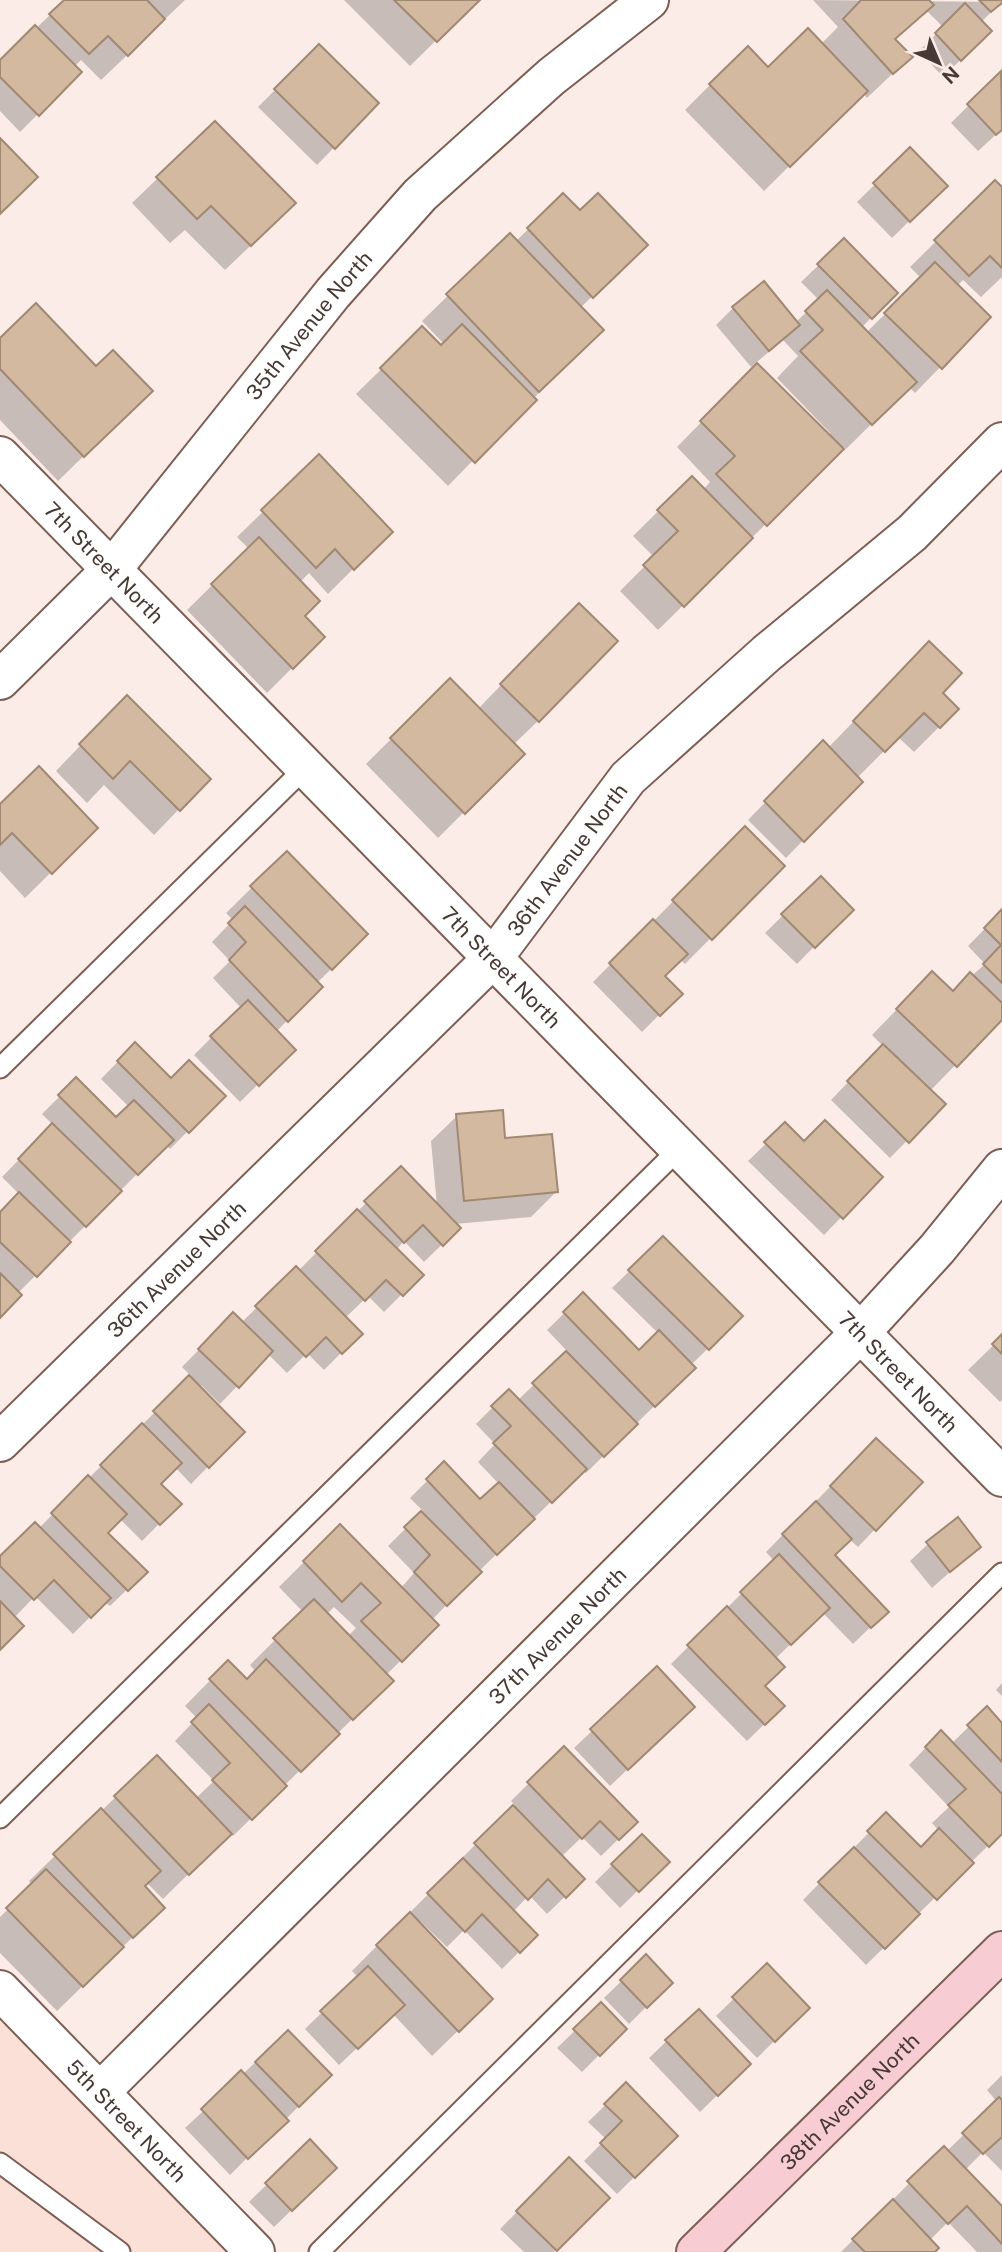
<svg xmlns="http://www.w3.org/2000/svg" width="1002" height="2252" viewBox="0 0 1002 2252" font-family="'Public Sans',sans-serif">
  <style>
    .built { fill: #fbe0d7 }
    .shadow { fill: #0003; fill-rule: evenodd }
    .building { fill: #d4b9a1; stroke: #a18872; stroke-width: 2 }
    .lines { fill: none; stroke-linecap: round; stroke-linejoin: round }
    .lane-casing { stroke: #7d5e54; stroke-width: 23 }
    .street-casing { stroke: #7d5e54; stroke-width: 42 }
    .secondary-casing { stroke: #7d5e54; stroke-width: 42 }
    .lane { stroke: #fff; stroke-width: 19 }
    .street { stroke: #fff; stroke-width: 38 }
    .secondary { stroke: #f7ccd3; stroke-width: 38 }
    .labels { text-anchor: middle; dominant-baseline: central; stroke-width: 6; stroke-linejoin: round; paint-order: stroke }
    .street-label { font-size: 21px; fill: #473934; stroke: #fbece7 }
  </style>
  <rect width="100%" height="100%" fill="#fbece7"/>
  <path class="built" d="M0,2018L226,2252H0Z"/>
  <g class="shadow">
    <path d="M66,0H185L101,80L81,60L74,67L80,72L20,132L0,111V62Z"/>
    <path d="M344,0H477L410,66Z"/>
    <path d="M813,0L1002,2L981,22L990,31L943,77L919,51L943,27L926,10L894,40L910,57L867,98L863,93L764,191L685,110L710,85L768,69L821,44L838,27Z"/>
    <path d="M319,46L377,103L317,165L258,107Z"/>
    <path d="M1001,73L1002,129L978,151L951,123Z"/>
    <path d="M215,123L269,228L225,270L185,230L170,243L132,203Z"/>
    <path d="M910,150L945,186L892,238L857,202Z"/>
    <path d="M995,183L1002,190V277L981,297L963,280L957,286L989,317L915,393L909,387L846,449L844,447L658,630L620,591L654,557L633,536L692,478L703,490L710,482L677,447L757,365L827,435L830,433L777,378L798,356L783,340L751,367L716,325L733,308L796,322L819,300L801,282L844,241L896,293L861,328L866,333L921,278L910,267Z"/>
    <path d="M563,196L620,270L580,308L576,355L448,486L356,394L422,329L441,348L444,344L422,321L510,235L516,241Z"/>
    <path d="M0,340L125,416L58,481L0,420Z"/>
    <path d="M319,457L365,557L328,594L309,573L300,582L302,616L323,637L267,693L187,610L249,549L237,537Z"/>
    <path d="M553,631L538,721L513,745L522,754L438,838L366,764L450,680L478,709Z"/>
    <path d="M904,669L940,693L957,709L914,752L898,737L857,778L860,782L786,858L748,820L823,743L828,748Z"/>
    <path d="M102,723L208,779L154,835L104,785L87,803L56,771Z"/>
    <path d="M0,806L96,828L25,898L0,871Z"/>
    <path d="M745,829L782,866L685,964L680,959L663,976L680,994L642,1032L593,982Z"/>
    <path d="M287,853L366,934L317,983L320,987L276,1032L293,1050L240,1102L194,1055L241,1008L213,978L230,961L212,942L233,920L226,913Z"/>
    <path d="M821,878L851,909L797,964L765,933Z"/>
    <path d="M1002,911V1017L930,1091L943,1104L890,1158L831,1100L883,1046L872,1035L907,999L952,993L985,964L968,946Z"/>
    <path d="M135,1044L171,1081L223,1096L170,1149L166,1145L18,1293L0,1315V1213L19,1194L2,1177L53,1125L42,1114L76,1080L116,1120L129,1107L101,1079Z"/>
    <path d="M457,1116L504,1140L556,1192L531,1217L455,1224L459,1228L424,1262L404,1241L396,1250L421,1275L384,1312L368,1296L345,1318L360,1334L324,1370L307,1353L287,1373L268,1354L220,1404L201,1385L199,1388L242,1432L191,1484L175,1467L159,1484L179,1504L142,1541L120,1519L106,1533L145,1572L110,1606L105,1602L73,1634L35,1596L14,1618L0,1648V1558L39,1528L191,1376L182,1367L233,1315L241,1323L296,1269L298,1271L401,1168L437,1206L431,1141Z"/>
    <path d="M785,1125L804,1144L880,1177L824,1235L748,1161Z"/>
    <path d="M663,1238L741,1316L691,1365L693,1368L586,1473L583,1471L479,1571L432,1620L437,1625L386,1675L391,1681L233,1836L230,1833L163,1899L147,1883L143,1887L137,1933L57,2011L0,1953V1917L33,1885L29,1881L157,1757L196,1798L214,1781L175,1741L197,1718L185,1706L228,1662L247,1681L256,1672L250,1665L303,1612L279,1587L340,1526L401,1588L414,1573L388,1546L423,1511L410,1498L444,1464L480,1502L499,1484L478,1462L495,1444L476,1424L509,1391L518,1400L568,1352L547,1330L583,1295L639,1352L658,1333L612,1288ZM334,1607L356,1628L348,1636L327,1614Z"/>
    <path d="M1002,1337V1400L1000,1402L968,1370Z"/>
    <path d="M876,1440L920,1482L858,1547L849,1539L833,1555L886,1612L853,1644L823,1613L775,1659L763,1686L783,1706L747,1741L671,1664L774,1561L766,1552Z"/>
    <path d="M928,1544L979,1546L932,1588L910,1561Z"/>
    <path d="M657,1669L675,1724L610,1786L574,1748Z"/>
    <path d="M1002,1683V1696L996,1690Z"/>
    <path d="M987,1709L1002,1725V1832L866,1965L803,1900L886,1815L921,1849L939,1831L932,1823L949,1807L909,1765L941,1732L952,1743Z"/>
    <path d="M564,1748L636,1822L601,1856L582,1837L561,1857L583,1879L547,1914L529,1895L513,1912L536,1935L502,1969L464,1930L447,1947L421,1922L419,1924L465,2024L432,2056L393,2014L339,2065L305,2029L358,1977L352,1971L459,1863L458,1862L515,1805L511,1801Z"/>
    <path d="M642,1836L667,1862L620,1908L595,1882Z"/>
    <path d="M646,1957L670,1983L629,2024L604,1998Z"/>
    <path d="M767,1966L808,2008L757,2058L716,2016Z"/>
    <path d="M601,2005L625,2029L582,2072L557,2048Z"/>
    <path d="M698,2011L749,2064L700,2112L649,2058Z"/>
    <path d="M288,2032L330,2075L230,2175L185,2128Z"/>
    <path d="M1002,2075V2171L983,2152L965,2170L1002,2209V2252H977L948,2222L929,2241L932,2252H841L944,2148L947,2151L997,2102L987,2090Z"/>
    <path d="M626,2085L676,2136L617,2194L584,2161L606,2139L588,2122Z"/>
    <path d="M310,2142L335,2168L274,2227L249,2202Z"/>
    <path d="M569,2159L608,2198L554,2252H524L500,2229Z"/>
  </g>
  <g class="building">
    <path d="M64,0H147L165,19L128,56L108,36L89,54L49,14Z"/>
    <path d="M394,0H480L437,42Z"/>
    <path d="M861,0H929L934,5L895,39L913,57L893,74L843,19Z"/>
    <path d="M979,0H1002V3L991,12Z"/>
    <path d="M965,3L992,31L961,61L935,33Z"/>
    <path d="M35,25L82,72L39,116L0,77V60Z"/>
    <path d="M808,28L868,91L790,167L709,84L748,46L768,67Z"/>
    <path d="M319,44L379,103L335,149L274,89Z"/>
    <path d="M1001,71L1002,130L996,135L967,104Z"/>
    <path d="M215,121L296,203L251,246L211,206L197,219L156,177Z"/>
    <path d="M0,138L38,177L0,214Z"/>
    <path d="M910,147L948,186L910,222L873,183Z"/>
    <path d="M995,180L1002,187V268L990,256L969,276L934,240Z"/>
    <path d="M563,193L580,210L598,193L648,245L593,298L527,228Z"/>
    <path d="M510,233L604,330L539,392L446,294Z"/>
    <path d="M844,238L898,293L872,319L817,264Z"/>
    <path d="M935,262L991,317L942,369L884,313Z"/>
    <path d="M764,281L800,325L769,351L732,307Z"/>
    <path d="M827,290L917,382L872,425L800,351L823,330L805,311Z"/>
    <path d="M36,303L96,366L113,350L153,391L84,457L0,369V338Z"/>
    <path d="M462,324L537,400L475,463L380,368L422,326L441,345Z"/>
    <path d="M757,363L844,449L767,526L716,474L735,456L700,421Z"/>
    <path d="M319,454L393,532L354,570L335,549L316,568L261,510Z"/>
    <path d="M692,476L753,538L684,607L643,565L678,531L657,510Z"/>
    <path d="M259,537L320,601L305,616L325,637L293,669L211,584Z"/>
    <path d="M579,603L618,641L539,722L500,684Z"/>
    <path d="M929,641L962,673L943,693L959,709L940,728L924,713L885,752L853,721Z"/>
    <path d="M450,678L525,754L465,814L390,738Z"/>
    <path d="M127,695L211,779L180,811L130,761L113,779L79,744Z"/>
    <path d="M823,740L863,782L804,842L764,801Z"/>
    <path d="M39,766L98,828L52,874L12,833L0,845V804Z"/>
    <path d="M745,826L785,866L712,940L672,900Z"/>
    <path d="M287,851L368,934L332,970L250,886Z"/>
    <path d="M821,876L854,910L815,948L781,914Z"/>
    <path d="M245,906L323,987L288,1022L229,960L246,942L228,923Z"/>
    <path d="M1002,909V983L983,964L1001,945L984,928Z"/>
    <path d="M653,919L688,954L665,976L683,994L660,1016L609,963Z"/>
    <path d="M932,971L953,991L970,972L1002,1003V1020L957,1067L896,1009Z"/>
    <path d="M248,1000L296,1050L259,1086L210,1036Z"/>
    <path d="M135,1042L171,1078L189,1060L226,1096L189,1133L117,1061Z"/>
    <path d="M883,1044L946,1104L909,1143L847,1081Z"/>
    <path d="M76,1077L116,1117L134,1100L174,1140L138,1175L58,1095Z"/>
    <path d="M503,1110L505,1138L552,1134L558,1192L464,1201L456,1114Z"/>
    <path d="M825,1120L883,1177L843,1219L764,1142L785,1122L804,1141Z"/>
    <path d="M52,1123L122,1191L86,1227L18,1159Z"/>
    <path d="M401,1166L461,1228L443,1246L423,1225L404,1243L364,1201Z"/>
    <path d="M19,1192L71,1242L37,1277L0,1242V1212Z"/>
    <path d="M357,1209L424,1275L403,1296L386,1280L365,1301L315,1251Z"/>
    <path d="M663,1236L743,1316L709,1350L628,1270Z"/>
    <path d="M296,1266L363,1334L342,1354L326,1337L306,1357L255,1306Z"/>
    <path d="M0,1273L22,1295L0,1318Z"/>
    <path d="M583,1292L639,1350L659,1330L696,1368L655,1407L563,1312Z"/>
    <path d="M233,1312L273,1351L239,1388L198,1349Z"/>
    <path d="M1002,1334V1354L992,1344Z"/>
    <path d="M566,1351L638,1424L604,1457L532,1383Z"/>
    <path d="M189,1375L245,1432L209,1468L153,1411Z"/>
    <path d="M509,1389L587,1469L552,1503L493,1443L511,1426L491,1406Z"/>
    <path d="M142,1423L182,1463L161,1484L182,1504L160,1525L100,1465Z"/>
    <path d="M876,1438L923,1482L876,1531L830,1486Z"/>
    <path d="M444,1461L480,1499L499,1482L535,1519L497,1555L426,1479Z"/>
    <path d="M88,1475L127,1514L108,1533L148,1572L128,1591L51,1513Z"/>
    <path d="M816,1501L852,1539L835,1555L889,1612L871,1628L782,1534Z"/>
    <path d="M421,1511L482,1572L447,1606L414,1572L430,1555L404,1527Z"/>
    <path d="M958,1517L981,1547L950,1572L926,1542Z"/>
    <path d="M35,1522L111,1598L91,1618L54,1580L34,1600L0,1566V1556Z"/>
    <path d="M340,1524L439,1625L402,1662L361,1621L381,1603L361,1583L342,1602L303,1561Z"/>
    <path d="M779,1554L830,1608L791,1645L740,1592Z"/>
    <path d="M314,1599L394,1681L353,1720L273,1638Z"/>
    <path d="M0,1601L24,1626L0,1650Z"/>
    <path d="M727,1606L785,1667L765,1686L785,1706L765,1725L687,1645Z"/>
    <path d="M266,1659L340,1734L301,1772L209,1679L228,1660L247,1679Z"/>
    <path d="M657,1666L695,1707L628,1770L590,1729Z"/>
    <path d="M209,1704L287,1786L252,1820L212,1780L230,1763L191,1722Z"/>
    <path d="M987,1706L1002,1723V1762L967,1725Z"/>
    <path d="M941,1730L1002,1794V1834L989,1847L948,1805L966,1789L925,1747Z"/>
    <path d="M564,1746L638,1822L619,1840L600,1821L582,1839L527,1782Z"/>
    <path d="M157,1755L232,1834L189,1875L114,1796Z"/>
    <path d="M513,1805L585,1879L566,1898L548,1879L528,1900L474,1843Z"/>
    <path d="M101,1808L161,1871L145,1886L165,1908L133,1938L53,1854Z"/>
    <path d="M886,1812L921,1847L939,1828L974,1863L937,1900L867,1831Z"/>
    <path d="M642,1834L670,1862L639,1892L611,1864Z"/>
    <path d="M854,1847L920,1914L885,1949L818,1882Z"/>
    <path d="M463,1858L538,1935L520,1953L482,1914L465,1932L427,1893Z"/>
    <path d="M46,1869L124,1947L83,1987L6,1908Z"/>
    <path d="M410,1912L493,1999L459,2032L376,1945Z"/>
    <path d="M646,1954L673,1983L647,2008L620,1980Z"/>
    <path d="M767,1963L810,2008L775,2042L732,1997Z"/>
    <path d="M368,1966L405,2005L358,2049L320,2011Z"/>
    <path d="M601,2002L627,2029L600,2056L573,2029Z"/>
    <path d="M699,2009L751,2064L718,2096L665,2040Z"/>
    <path d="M288,2030L332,2075L299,2107L255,2062Z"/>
    <path d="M241,2070L289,2121L248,2159L201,2109Z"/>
    <path d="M626,2082L678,2136L635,2178L600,2143L622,2121L604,2104Z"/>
    <path d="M999,2097L1002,2100V2137L983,2154L962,2133Z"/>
    <path d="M310,2139L337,2168L292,2211L265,2183Z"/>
    <path d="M944,2146L1002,2206V2244L967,2206L948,2224L907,2181Z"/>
    <path d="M569,2157L610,2198L557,2251L516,2211Z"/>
    <path d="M893,2199L939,2248L935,2252H865L852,2239Z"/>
  </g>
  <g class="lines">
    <g class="lane-casing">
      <g id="lane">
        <path d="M0,1068L306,767"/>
        <path d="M0,1818L679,1149"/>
        <path d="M0,2163L120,2252"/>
        <path d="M319,2252L1002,1573"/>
      </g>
    </g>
    <g class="street-casing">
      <g id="street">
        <path id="s1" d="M0,456L1002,1477"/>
        <path id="s2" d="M0,680L113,568L333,293L420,195L551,77L649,0"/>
        <path id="s3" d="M0,1442L493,958L628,778L767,653L912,533L1002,442"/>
        <path id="s4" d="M0,1990L255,2252"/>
        <path id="s5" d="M100,2092L860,1333L937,1249L1002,1169"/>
      </g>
    </g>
    <g class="secondary-casing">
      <g id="secondary">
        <path id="s6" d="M696,2252L1002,1951"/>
      </g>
    </g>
    <use href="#lane" class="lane"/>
    <use href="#street" class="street"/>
    <use href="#secondary" class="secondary"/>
  </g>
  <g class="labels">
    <g class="street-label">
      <text stroke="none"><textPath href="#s2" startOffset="471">35th Avenue North</textPath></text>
      <text stroke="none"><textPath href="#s1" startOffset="149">7th Street North</textPath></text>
      <text stroke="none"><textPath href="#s3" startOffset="814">36th Avenue North</textPath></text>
      <text stroke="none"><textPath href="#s1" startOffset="716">7th Street North</textPath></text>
      <text stroke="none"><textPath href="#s3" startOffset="247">36th Avenue North</textPath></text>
      <text stroke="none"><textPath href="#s1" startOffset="1283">7th Street North</textPath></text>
      <text stroke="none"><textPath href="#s5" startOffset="646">37th Avenue North</textPath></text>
      <text stroke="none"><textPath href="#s6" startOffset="215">38th Avenue North</textPath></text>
      <text stroke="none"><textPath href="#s4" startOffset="182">5th Street North</textPath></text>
    </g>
  </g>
  <g transform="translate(939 63) rotate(136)" stroke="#fbece7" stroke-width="5" paint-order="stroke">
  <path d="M0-5L12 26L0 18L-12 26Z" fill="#473934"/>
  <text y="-10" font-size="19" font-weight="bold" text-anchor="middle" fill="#473934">N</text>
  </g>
</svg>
